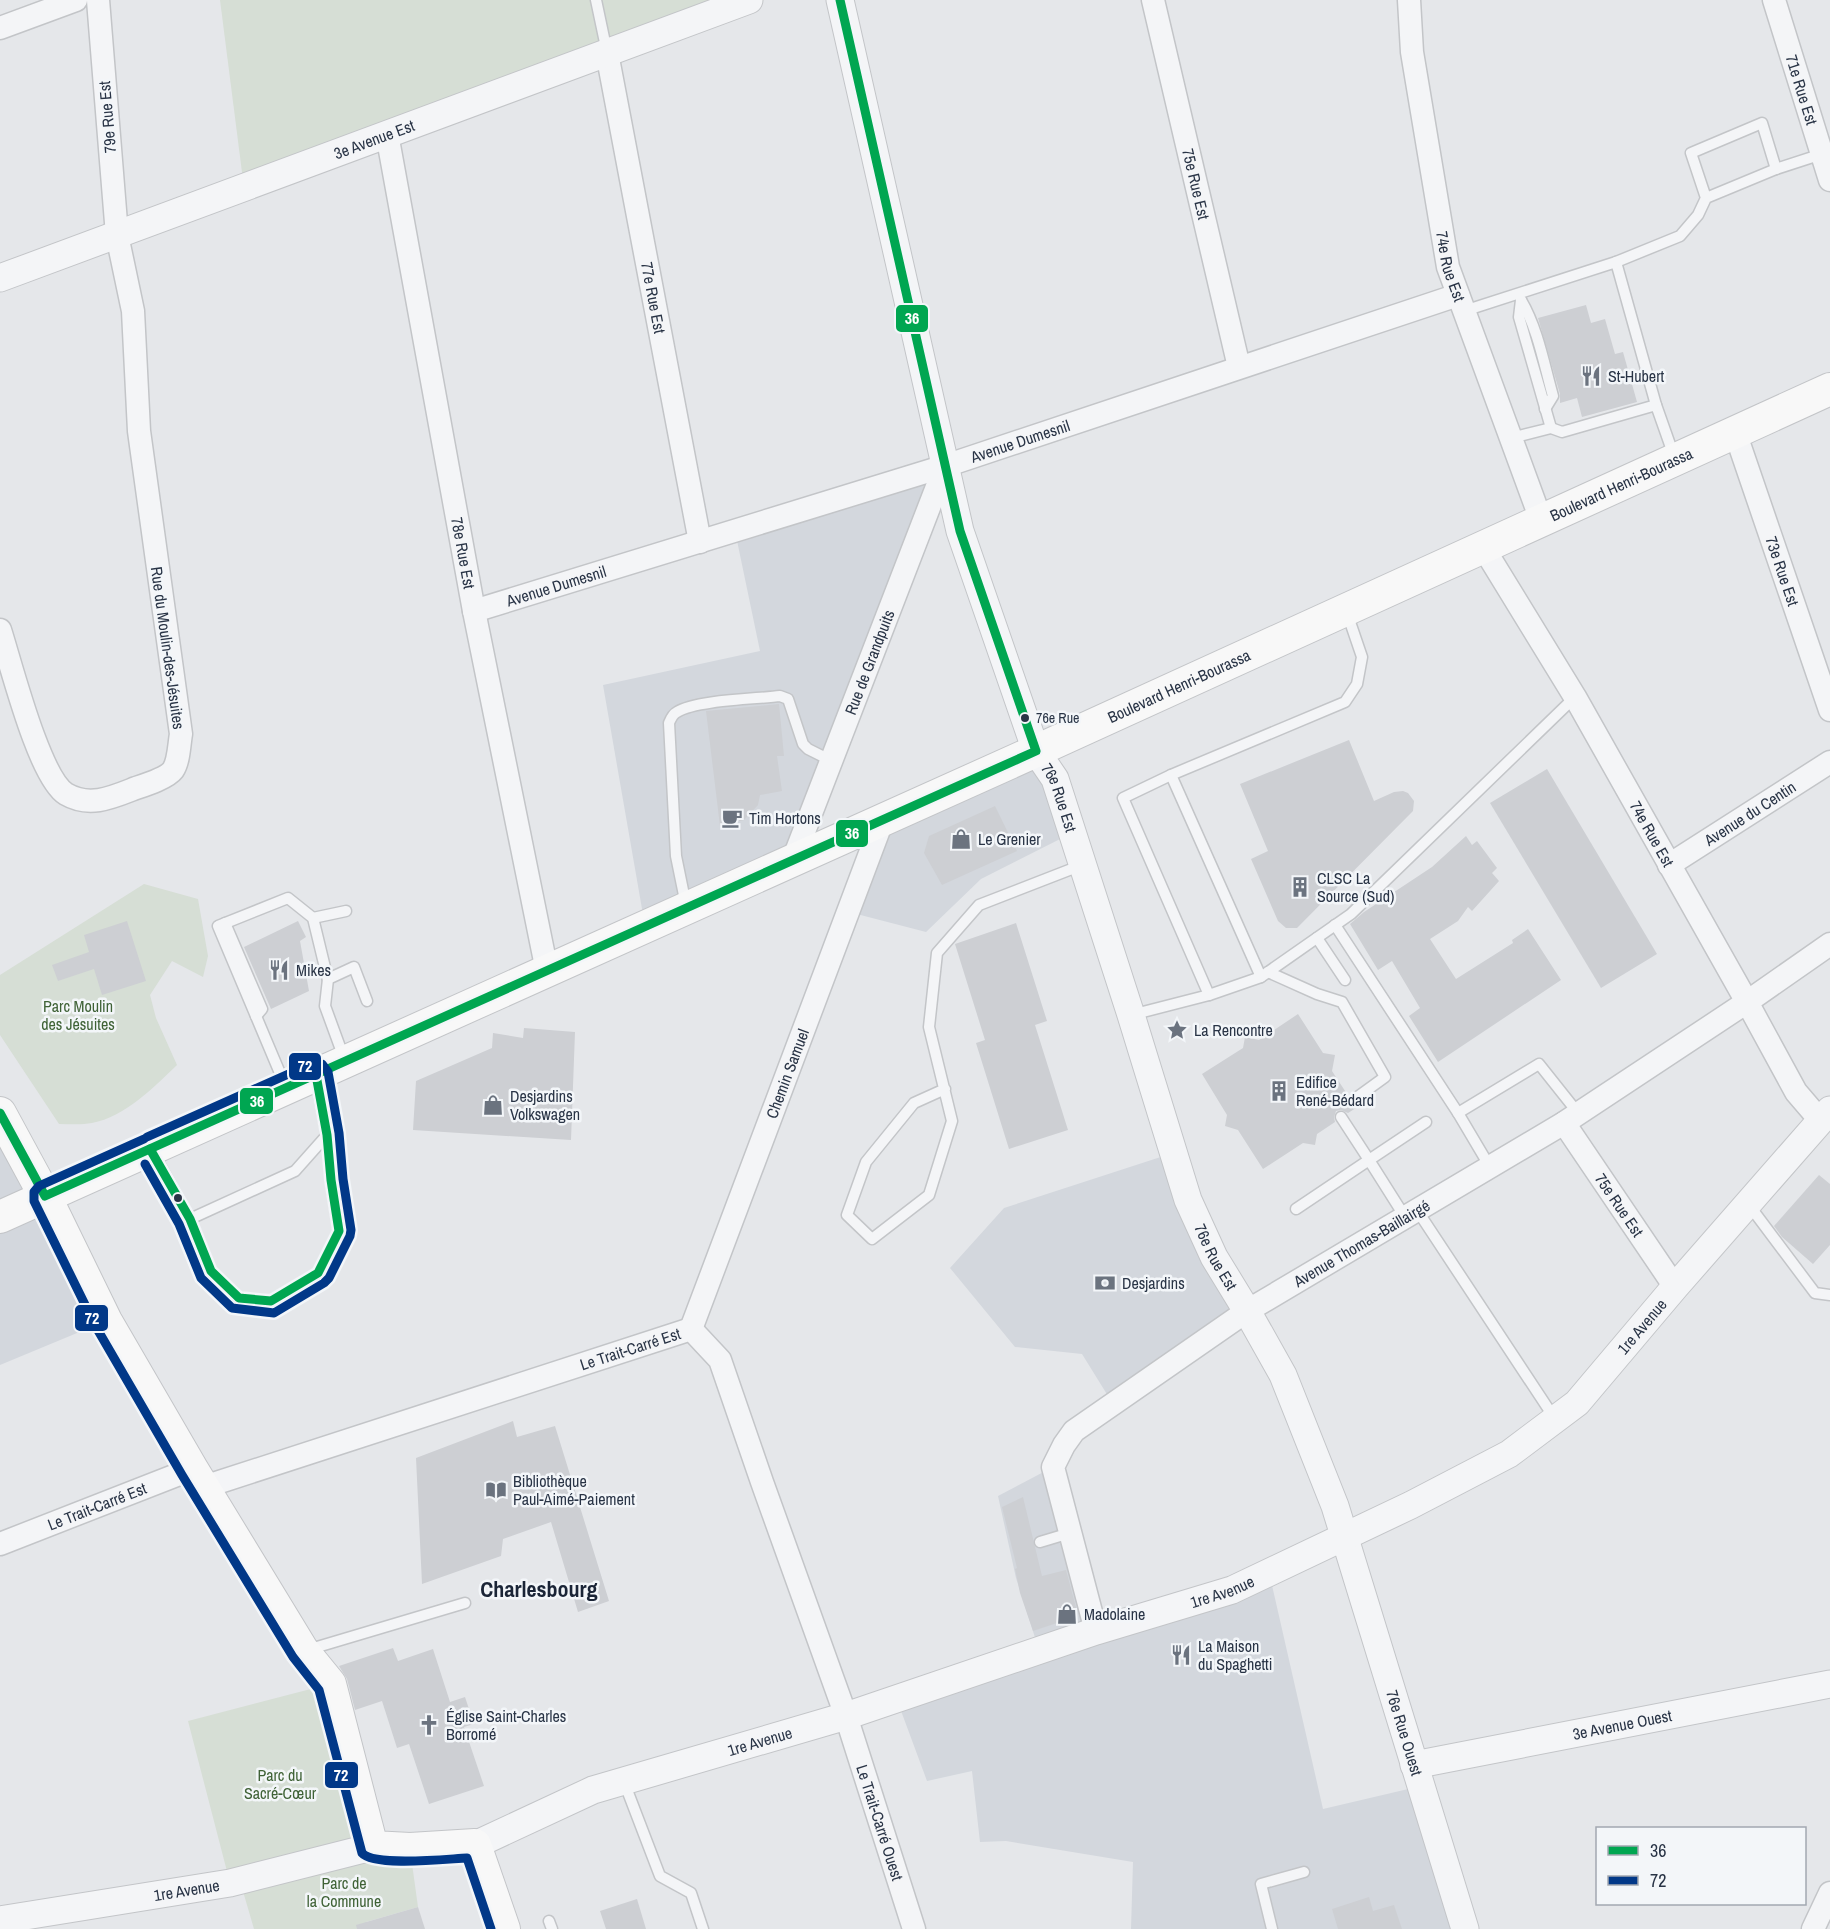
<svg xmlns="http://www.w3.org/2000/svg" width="1830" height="1929" viewBox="0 0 1830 1929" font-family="'Archivo Narrow',sans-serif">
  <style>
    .built { fill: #d3d7dd }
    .green { fill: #d6ded5 }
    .building { fill: #cdcfd3 }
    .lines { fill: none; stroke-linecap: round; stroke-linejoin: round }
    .service-casing { stroke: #c3c5c8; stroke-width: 13 }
    .minor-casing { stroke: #c3c5c8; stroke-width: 25 }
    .tertiary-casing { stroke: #c3c5c8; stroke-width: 29 }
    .secondary-casing { stroke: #c3c5c8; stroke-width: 34 }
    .service { stroke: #f4f5f7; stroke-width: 10 }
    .minor { stroke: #f4f5f7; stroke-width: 22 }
    .tertiary { stroke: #f4f5f7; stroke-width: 27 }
    .secondary { stroke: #f8f8f8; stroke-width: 32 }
    .bus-1-casing { stroke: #f3f6f9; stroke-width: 14 }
    .bus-2-casing { stroke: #f3f6f9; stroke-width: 14 }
    .bus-1 { stroke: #00a651; stroke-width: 9 }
    .bus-2 { stroke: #013888; stroke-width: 9 }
    .bus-dot { fill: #293446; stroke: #f3f6f9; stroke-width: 2 }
    .labels { text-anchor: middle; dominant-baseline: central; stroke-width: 5; stroke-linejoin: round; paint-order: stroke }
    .bus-label { font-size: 14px; fill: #293446; stroke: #f3f6f9; text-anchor: start }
    .street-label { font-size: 16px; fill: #293446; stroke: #f3f6f9 }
    .poi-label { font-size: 16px; fill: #293446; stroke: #f3f6f9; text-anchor: start }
    .park-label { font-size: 16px; fill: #3f6236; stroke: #f3f6f9 }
    .district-label { font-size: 22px; font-weight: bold; fill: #1b2537; stroke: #f3f6f9 }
    .line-badge { stroke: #f3f6f9; stroke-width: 2 }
    .badge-label { font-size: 16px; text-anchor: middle; font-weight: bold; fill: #fff }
  </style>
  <rect width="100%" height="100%" fill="#e5e7ea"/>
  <g class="built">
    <path d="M945,466L793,860L645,926L603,685L760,651L735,531Z"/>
    <path d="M1036,751L1072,833L981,879L926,932L849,912L883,819Z"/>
    <path d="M0,1113L106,1321L0,1365Z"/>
    <path d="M1173,1153L1247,1311L1113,1404L1082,1354L1015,1347L950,1268L1004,1208Z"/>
    <path d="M1053,1467L1096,1630L1269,1572L1323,1809L1421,1786L1465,1929H1131L1133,1862L1006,1841L980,1842L972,1771L927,1781L897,1700L1039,1650L1016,1578L998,1496Z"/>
  </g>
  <g class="green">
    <path d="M220,0H749L244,188Z"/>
    <path d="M144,884L198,899L208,956L203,977L172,961L150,995L156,1018L177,1065C154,1087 125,1117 92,1123C82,1125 70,1124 59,1124L0,1035V975Z"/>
    <path d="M330,1684L372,1846L410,1849L418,1907L366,1922L368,1929H254L240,1881L230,1883L188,1721Z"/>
  </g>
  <g class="building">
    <path d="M1586,305L1591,323L1605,319L1615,354L1623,352L1637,402L1582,417L1577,398L1560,403V394L1538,318Z"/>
    <path d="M779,704L784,756H777L782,791L760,795L758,805L744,820L720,826L706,711Z"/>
    <path d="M1349,740L1374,801L1394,792L1403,791L1408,793L1414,801L1413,811L1297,928H1286L1278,921L1251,859L1268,851L1240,784Z"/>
    <path d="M1547,769L1657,954L1601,988L1490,803Z"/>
    <path d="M995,806L1017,851L942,885L924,853L929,836Z"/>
    <path d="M1466,836L1472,845L1477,841L1497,868L1492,873L1499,881L1472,911L1468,907L1458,921L1430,939L1456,979L1513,943L1512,940L1528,929L1561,980L1438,1062L1409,1016L1420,1008L1392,961L1378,970L1350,924L1364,912L1432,867Z"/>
    <path d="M127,921L146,981L102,995L94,969L58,981L52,965L89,952L84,935Z"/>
    <path d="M298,921L306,937L300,941L309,991L271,1009L244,947Z"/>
    <path d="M1016,923L1047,1021L1035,1025L1068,1130L1009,1149L976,1043L985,1040L955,944Z"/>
    <path d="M1298,1014L1323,1053L1335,1055L1332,1071L1349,1097L1350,1102L1356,1108L1348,1113L1341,1110L1336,1111L1334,1117L1335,1122L1317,1134L1315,1145L1303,1143L1263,1169L1238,1130L1225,1126L1227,1115L1202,1074L1243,1048L1245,1037L1259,1040Z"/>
    <path d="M524,1028L575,1032L571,1140L413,1130L416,1081L492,1048L493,1033L523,1038Z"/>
    <path d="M1819,1175L1830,1184V1245L1813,1264L1782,1237L1774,1226Z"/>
    <path d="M513,1421L517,1437L555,1426L609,1601L578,1612L551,1522L503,1539L501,1556L422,1584L416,1458Z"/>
    <path d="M1023,1497L1042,1576L1066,1570L1077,1611L1073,1612L1075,1617L1033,1631L1020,1593L1015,1569L1017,1568L1002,1507Z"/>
    <path d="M393,1648L398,1661L433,1649L450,1702L465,1697L474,1724L464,1727L484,1786L429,1804L409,1744L397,1748L382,1701L355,1710L347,1679L339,1666Z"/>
    <path d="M1369,1897L1373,1911L1394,1905L1402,1929H1338L1332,1909Z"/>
    <path d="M637,1899L646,1929H606L600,1911Z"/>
    <path d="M418,1907L425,1929H357L356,1925Z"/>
  </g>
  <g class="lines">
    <g class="service-casing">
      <g id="service">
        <path d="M596,0L607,52"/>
        <path d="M1776,169L1822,154"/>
        <path d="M1616,262L1680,236L1698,215L1706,198L1776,169L1762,123L1691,153L1706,198"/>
        <path d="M1521,300L1519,317L1551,428"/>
        <path d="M1521,300C1538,329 1544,364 1553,396L1545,409"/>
        <path d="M1464,311L1616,262L1656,405"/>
        <path d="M1511,438L1551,428L1562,432L1656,405L1674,456"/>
        <path d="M1171,775L1261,977"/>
        <path d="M686,905L676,856L669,723C671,718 673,714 677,712C696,700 756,699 780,696L788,699L803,744L808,749L830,760"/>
        <path d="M313,918L346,911"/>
        <path d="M225,923L262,1009L256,1016"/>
        <path d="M1335,925L1458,1113"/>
        <path d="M1317,938L1345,980"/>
        <path d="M1268,972L1317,994L1342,1002L1385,1077L1356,1098"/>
        <path d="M1209,995L1123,798L1171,775L1345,702L1357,684L1362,657L1347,613"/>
        <path d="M1131,1015L1209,995L1261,977L1351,914L1575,697"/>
        <path d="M344,1058L325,1006L328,979L354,967L367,1001"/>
        <path d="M285,1085L218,926L288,898L313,918L328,980"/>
        <path d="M945,1089L914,1103L866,1162L847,1215L872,1239L929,1195L952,1121L929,1027L937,953L979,905L1082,865"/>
        <path d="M1341,1117L1369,1160L1426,1122"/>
        <path d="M152,1151L190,1219L211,1271L239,1298L271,1301L318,1273L339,1231L331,1180L327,1135L316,1078"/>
        <path d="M1490,1167L1458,1113L1539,1064L1578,1113"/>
        <path d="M1749,1205L1815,1293L1830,1295"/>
        <path d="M1296,1209L1369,1160L1405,1217"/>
        <path d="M1417,1210L1555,1419"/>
        <path d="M190,1219L295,1171L327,1135"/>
        <path d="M1040,1542L1070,1533"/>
        <path d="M307,1650L465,1603"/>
        <path d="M624,1782L660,1876L691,1893L703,1929"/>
        <path d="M549,1921L552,1929"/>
        <path d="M1272,1929L1261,1884L1304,1872"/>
      </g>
    </g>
    <g class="minor-casing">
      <g id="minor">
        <path id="s1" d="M1153,0L1239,367"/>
        <path id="s2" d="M1409,0L1412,52L1448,267L1541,520"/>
        <path id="s3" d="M1774,0L1830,180"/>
        <path d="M0,28L76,0"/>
        <path id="s4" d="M607,53L700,542"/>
        <path id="s5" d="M387,134L474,611L547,971"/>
        <path id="s6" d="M1735,432L1830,710"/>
        <path id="s7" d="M1483,547L1575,697L1747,1002L1796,1092L1820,1120"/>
        <path id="s8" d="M474,611L945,466L1458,295"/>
        <path d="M0,630C11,664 39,777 66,794C90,808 113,797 136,788C145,785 167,778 173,770C179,761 179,745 181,734L139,431L133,311L117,235L98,0"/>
        <path id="s9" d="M793,860L945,466"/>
        <path id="s10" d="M1669,865L1830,762"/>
        <path id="s11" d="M1564,1123L1675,1287"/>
        <path id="s12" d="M691,1329L883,819"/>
        <path id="s13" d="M204,1487L691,1329L720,1360L762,1482L846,1716L914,1929"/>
        <path id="s14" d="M0,1544L192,1469"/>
        <path id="s15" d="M1096,1631L1053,1467L1064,1445L1074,1431L1247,1311L1564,1123L1747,1002L1830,944"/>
        <path d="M1813,1929L1830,1893"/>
      </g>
    </g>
    <g class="tertiary-casing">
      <g id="tertiary">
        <path id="s16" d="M840,0L960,531L1036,751L1055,779L1131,1015L1188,1200L1214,1257L1247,1311L1283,1375L1335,1506L1465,1929"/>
        <path id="s17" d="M0,278L749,0"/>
        <path id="s18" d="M1414,1765L1830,1684"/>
        <path id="s19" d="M475,1845L593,1790L846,1716L1096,1631L1232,1590L1411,1505L1509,1454L1577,1403L1675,1287L1830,1110"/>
        <path id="s20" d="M0,1920L230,1883L372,1847"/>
      </g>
    </g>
    <g class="secondary-casing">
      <g id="secondary">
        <path d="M0,1113L45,1196L106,1321L192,1469L303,1651L330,1684L372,1847L410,1849L475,1845L504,1929"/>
        <path id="s21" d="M0,1217L1036,751L1830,389"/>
      </g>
    </g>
    <use href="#service" class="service"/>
    <use href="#minor" class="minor"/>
    <use href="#tertiary" class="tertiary"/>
    <use href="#secondary" class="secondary"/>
    <g class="bus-1-casing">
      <g id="bus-1">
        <path d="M0,1113L45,1196L1036,751L960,531L840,0"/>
        <path d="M150,1149L190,1219L211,1271L239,1298L271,1301L318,1273L339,1231L331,1180L327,1135L316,1075"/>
      </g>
    </g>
    <g class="bus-2-casing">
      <g id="bus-2">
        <path d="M144,1139L39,1186L34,1192V1201L96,1327L182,1475L293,1657L319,1690L362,1853C374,1867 446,1859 467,1858L491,1929"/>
        <path d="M145,1164L179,1224L201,1278L232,1308L274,1313L324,1283L329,1278L350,1236L351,1230L343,1179L339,1133L328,1072L322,1064H311L147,1137"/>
      </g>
    </g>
    <use href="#bus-1" class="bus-1"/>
    <use href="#bus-2" class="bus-2"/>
  </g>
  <defs>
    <g id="restaurant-bare" transform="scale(1.62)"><path d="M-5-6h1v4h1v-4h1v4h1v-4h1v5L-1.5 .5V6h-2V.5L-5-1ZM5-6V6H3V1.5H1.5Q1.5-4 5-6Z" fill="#6b737f" stroke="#f3f6f9" stroke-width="2.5" paint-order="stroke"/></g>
    <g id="cafe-bare" transform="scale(1.62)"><path d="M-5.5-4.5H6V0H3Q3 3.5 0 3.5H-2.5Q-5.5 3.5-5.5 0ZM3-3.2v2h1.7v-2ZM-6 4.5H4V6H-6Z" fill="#6b737f" stroke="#f3f6f9" stroke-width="2.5" paint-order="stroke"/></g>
    <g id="shop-bare" transform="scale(1.62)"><path d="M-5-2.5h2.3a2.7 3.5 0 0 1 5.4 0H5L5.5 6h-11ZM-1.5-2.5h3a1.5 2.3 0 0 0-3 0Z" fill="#6b737f" stroke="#f3f6f9" stroke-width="2.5" paint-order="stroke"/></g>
    <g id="building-bare" transform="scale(1.62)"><path d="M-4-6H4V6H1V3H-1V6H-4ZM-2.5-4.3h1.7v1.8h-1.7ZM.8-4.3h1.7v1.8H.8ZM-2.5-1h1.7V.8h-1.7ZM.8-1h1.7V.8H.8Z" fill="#6b737f" stroke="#f3f6f9" stroke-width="2.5" paint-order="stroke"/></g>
    <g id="sight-bare" transform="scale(1.62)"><path d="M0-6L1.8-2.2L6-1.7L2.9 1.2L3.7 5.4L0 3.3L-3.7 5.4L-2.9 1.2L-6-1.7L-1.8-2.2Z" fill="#6b737f" stroke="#f3f6f9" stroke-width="2.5" paint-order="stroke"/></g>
    <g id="bank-bare" transform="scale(1.62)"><path d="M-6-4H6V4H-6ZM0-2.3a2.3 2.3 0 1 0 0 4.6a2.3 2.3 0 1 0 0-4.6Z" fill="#6b737f" stroke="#f3f6f9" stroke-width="2.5" paint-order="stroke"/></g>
    <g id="library-bare" transform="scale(1.62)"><path d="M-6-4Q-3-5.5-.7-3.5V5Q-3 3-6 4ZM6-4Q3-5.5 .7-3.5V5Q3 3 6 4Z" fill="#6b737f" stroke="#f3f6f9" stroke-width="2.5" paint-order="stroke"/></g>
    <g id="church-bare" transform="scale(1.62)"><path d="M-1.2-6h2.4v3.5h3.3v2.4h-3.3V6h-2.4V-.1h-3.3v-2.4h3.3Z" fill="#6b737f" stroke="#f3f6f9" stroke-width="2.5" paint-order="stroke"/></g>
  </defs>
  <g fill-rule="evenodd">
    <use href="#restaurant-bare" x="1591" y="376"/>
    <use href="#cafe-bare" x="732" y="818"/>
    <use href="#shop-bare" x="961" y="839"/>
    <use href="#building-bare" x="1300" y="887"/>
    <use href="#restaurant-bare" x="279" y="970"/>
    <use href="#sight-bare" x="1177" y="1030"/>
    <use href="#building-bare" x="1279" y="1091"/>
    <use href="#shop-bare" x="493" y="1105"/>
    <use href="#bank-bare" x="1105" y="1283"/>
    <use href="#library-bare" x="496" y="1490"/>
    <use href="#shop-bare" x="1067" y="1614"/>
    <use href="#restaurant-bare" x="1181" y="1655"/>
    <use href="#church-bare" x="429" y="1725"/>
  </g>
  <g class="bus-dot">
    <circle cx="1025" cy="718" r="5"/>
    <circle cx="178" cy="1198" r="5"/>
  </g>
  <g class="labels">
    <g class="bus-label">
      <text x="1036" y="718">76e Rue</text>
    </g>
    <g class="street-label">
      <text stroke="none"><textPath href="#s3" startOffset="94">71e Rue Est</textPath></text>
      <text transform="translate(107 117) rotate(-95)">79e Rue Est</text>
      <text stroke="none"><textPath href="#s17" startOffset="399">3e Avenue Est</textPath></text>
      <text stroke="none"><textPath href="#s1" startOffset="189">75e Rue Est</textPath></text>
      <text stroke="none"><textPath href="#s2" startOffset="270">74e Rue Est</textPath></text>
      <text stroke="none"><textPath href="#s4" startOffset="249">77e Rue Est</textPath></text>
      <text stroke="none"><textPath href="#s8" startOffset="572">Avenue Dumesnil</textPath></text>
      <text stroke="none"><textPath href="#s21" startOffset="1779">Boulevard Henri-Bourassa</textPath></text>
      <text stroke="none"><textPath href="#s5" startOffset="426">78e Rue Est</textPath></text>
      <text stroke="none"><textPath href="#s6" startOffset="147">73e Rue Est</textPath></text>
      <text stroke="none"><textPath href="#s8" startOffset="86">Avenue Dumesnil</textPath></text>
      <text transform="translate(168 648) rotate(82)">Rue du Moulin-des-Jésuites</text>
      <text stroke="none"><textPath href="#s9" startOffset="212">Rue de Grandpuits</textPath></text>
      <text stroke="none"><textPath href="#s21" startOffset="1293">Boulevard Henri-Bourassa</textPath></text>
      <text stroke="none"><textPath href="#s16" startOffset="830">76e Rue Est</textPath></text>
      <text stroke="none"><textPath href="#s10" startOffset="96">Avenue du Centin</textPath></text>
      <text stroke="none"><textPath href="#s7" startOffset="333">74e Rue Est</textPath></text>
      <text stroke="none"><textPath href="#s12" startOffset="273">Chemin Samuel</textPath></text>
      <text stroke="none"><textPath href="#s11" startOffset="99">75e Rue Est</textPath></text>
      <text stroke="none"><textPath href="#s15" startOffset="555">Avenue Thomas-Baillairgé</textPath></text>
      <text stroke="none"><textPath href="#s16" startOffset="1316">76e Rue Est</textPath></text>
      <text stroke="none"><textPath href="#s19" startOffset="1294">1re Avenue</textPath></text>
      <text stroke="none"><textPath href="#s13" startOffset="448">Le Trait-Carré Est</textPath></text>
      <text stroke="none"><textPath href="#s14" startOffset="104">Le Trait-Carré Est</textPath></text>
      <text stroke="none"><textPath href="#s19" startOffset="790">1re Avenue</textPath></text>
      <text stroke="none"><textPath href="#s18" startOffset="212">3e Avenue Ouest</textPath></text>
      <text stroke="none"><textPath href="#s16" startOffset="1830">76e Rue Ouest</textPath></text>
      <text stroke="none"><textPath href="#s19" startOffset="304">1re Avenue</textPath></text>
      <text stroke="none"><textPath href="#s13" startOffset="1044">Le Trait-Carré Ouest</textPath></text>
      <text stroke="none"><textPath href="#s20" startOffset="189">1re Avenue</textPath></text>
    </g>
    <g class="poi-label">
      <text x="1608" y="376">St-Hubert</text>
      <text x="749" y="818">Tim Hortons</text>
      <text x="978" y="839">Le Grenier</text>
      <text x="1317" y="878">CLSC La<tspan x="1317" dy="18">Source (Sud)</tspan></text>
      <text x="296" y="970">Mikes</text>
      <text x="1194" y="1030">La Rencontre</text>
      <text x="1296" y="1082">Edifice<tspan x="1296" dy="18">René-Bédard</tspan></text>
      <text x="510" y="1096">Desjardins<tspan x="510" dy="18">Volkswagen</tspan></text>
      <text x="1122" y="1283">Desjardins</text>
      <text x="513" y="1481">Bibliothèque<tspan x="513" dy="18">Paul-Aimé-Paiement</tspan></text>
      <text x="1084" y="1614">Madolaine</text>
      <text x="1198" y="1646">La Maison<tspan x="1198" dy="18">du Spaghetti</tspan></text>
      <text x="446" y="1716">Église Saint-Charles<tspan x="446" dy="18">Borromé</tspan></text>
    </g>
    <g class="park-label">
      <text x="78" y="1006">Parc Moulin<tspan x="78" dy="18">des Jésuites</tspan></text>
      <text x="280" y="1775">Parc du<tspan x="280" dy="18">Sacré-Cœur</tspan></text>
      <text x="344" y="1883">Parc de<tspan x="344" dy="18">la Commune</tspan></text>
    </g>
    <g class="district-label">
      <text x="539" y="1589">Charlesbourg</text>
    </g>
  </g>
  <g class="line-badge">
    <rect x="895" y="304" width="34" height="29" rx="6" fill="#00a651"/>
    <rect x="835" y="819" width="34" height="29" rx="6" fill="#00a651"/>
    <rect x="288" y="1052" width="34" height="29" rx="6" fill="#013888"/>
    <rect x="239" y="1087" width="35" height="28" rx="6" fill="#00a651"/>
    <rect x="74" y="1304" width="35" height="28" rx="6" fill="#013888"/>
    <rect x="324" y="1761" width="35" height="28" rx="6" fill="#013888"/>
  </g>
  <g class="badge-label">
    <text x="912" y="324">36</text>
    <text x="852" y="839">36</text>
    <text x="305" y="1072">72</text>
    <text x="257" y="1107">36</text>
    <text x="92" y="1324">72</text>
    <text x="341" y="1781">72</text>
  </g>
  <rect x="1596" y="1827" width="210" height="78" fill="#f3f6f9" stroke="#a2a8b1" stroke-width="1.5"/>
  <rect x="1608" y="1846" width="30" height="9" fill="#00a651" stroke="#a2a8b1" stroke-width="1.5"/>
  <text x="1650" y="1857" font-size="18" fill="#293446">36</text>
  <rect x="1608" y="1876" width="30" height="9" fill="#013888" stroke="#a2a8b1" stroke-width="1.5"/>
  <text x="1650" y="1887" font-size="18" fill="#293446">72</text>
</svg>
